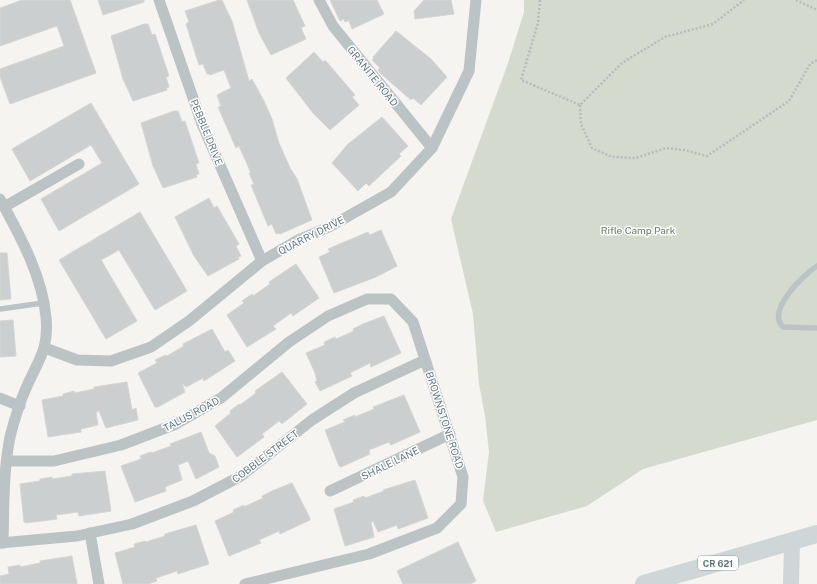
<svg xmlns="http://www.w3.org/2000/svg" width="817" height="584" viewBox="0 0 817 584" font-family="'Public Sans',sans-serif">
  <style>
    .green { fill: #d5dacf }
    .building { fill: #cccfd0; stroke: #d6d5d3 }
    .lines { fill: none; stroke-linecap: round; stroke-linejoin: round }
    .path { stroke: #b6bbbc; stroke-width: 2.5; stroke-dasharray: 2 2; stroke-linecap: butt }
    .service { stroke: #bcc3c5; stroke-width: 5.5 }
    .minor { stroke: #bcc3c5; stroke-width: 11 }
    .secondary { stroke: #cfd6d8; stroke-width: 16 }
    .primary { stroke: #cfd6d8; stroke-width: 18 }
    .labels { text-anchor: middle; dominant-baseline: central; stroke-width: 3; stroke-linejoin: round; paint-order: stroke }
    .shield { fill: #fff; stroke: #8e9fa4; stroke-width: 1 }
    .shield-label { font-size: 9px; font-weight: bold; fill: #5e767d }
    .street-label { font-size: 10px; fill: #5e767d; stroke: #fff }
    .park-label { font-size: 10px; fill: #6b7a61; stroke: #fff }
  </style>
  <rect width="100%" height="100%" fill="#f5f4f0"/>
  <path class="green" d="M524,0H817V420L643,469L587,506L496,532L483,501L489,452L485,416L479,384L473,314L451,219L508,63L524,12Z"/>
  <g class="building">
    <path d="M22,0H70L96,73L10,104L0,77V69L64,46L57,26L0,46V8Z"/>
    <path d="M98,0H144V2L103,15Z"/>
    <path d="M219,0H222L232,21L249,81L252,79L264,101L272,119L279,143L290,168L297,179L312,220L280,234L279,233L276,234L272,224L268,226L251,185L254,184L249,173H251L239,146L236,148L218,107L221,106L217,95L231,88L224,70L210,75L209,74H207L203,64L199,65L186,24L189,22L185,11Z"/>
    <path d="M247,0H293L305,26L301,28L306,39L271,55L259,33Z"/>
    <path d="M330,0H377L384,14L352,29L349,21L350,20L345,22L344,19L340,21Z"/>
    <path d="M424,0H451L454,14L415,19L414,11Z"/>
    <path d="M144,24H148L152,35L155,34L169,76L166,77L169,87L166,88L167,90L133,101L123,79L111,36Z"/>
    <path d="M396,31L431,59L447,77L421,105L413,98L411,100L380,73L378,70L380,68L372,60L374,58L373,57Z"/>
    <path d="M314,52L323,62L325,60L355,95L352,97L359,105L330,130L313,113L286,78Z"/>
    <path d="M91,103L139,184L59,231L41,199L102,163L91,145L30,181L12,149Z"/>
    <path d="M174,111H178L182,122L185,121L199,163L196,164L199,174L196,175L197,177L163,188L153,166L141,123Z"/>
    <path d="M382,117L408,146L399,154L401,156L369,186L366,183L358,191L332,163L348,144Z"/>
    <path d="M209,198L214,208L217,206L239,244L236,246L241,256L238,257L239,259L208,276L194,256L175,217Z"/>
    <path d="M140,212L187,291L155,310L119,250L101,260L137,321L106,339L59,260Z"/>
    <path d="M381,230L397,266L376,277L334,293L319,257L330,252L328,249L368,232L370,235Z"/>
    <path d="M0,253H7L11,299L0,300Z"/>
    <path d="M296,264L319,298L293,316L291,313L273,326L276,329L247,347L227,315L244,303L242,301L252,294L253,296L270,284L269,282Z"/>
    <path d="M384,316L401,353L371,367L370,363L350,373L352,376L320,391L315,382L317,381L315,373L306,353L325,345L324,342L335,337L336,339L354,331L353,329L363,324Z"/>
    <path d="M13,320L16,356L0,357V321Z"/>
    <path d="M212,329L225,352L228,350L235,361L204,381L203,378L186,387L182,383L185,392L158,407H155L138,373L157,363L155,360L166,355L167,356L184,346L183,344Z"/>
    <path d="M282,372L307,404L282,424L279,421L262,434L264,437L237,457L215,426L231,413L230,411L239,404L240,405L256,393L255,391Z"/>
    <path d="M127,382L132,410L136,408L138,420L106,428L99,411L96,412L98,425L81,429V432L48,437L42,400L63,396V394L74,391L75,393L94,389V387Z"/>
    <path d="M404,395L420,432L391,445L389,442L369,450L370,454L341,467L339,466L325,430L345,422L343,420L355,415V417L374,409L373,407Z"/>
    <path d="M201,432L209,453L215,456L219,467L196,479L188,461L178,465L182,480L165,487L166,491L135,502L121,466L141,459L140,456L151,452L152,453L171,446L170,444Z"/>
    <path d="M105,471L111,511L79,516L78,512L56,515L57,519L26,523L24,522L20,484L40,481V479L52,477V479L72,476V474Z"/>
    <path d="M415,480L428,518L398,529L397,525L378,532L373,521L371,522L374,537L345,546L334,509L354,502L353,500L364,496L365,498L384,491L383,490Z"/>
    <path d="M292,483L310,518V520L280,534L279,531L259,540L261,543L229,556L215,521L234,512L233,510L244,505V507L263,498L262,496L272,491Z"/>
    <path d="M196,525L209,564L178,574L177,571L156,578L157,581L148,584H123L115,553L135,547L134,544L145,541L146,542L165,536V534L175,531Z"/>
    <path d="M458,542L476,581L470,584H403L397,571Z"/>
    <path d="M72,556L77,584H0V576L9,574L8,567L20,565V567L40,563V561Z"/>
  </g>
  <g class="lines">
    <g class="path">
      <path d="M540,0L538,23L521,80L580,105L622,63L665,37L713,24L744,0"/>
      <path d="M796,0L817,10"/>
      <path d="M580,105L581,124L592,148L612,157L636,158L666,148L684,150L707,156L789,101L810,64L817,60"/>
    </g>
    <g class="service">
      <path d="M817,266C803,275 766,311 783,327L817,328"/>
      <path d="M0,309L43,303"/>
    </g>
    <g class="minor">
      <path d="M159,0L202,124L262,261"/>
      <path d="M319,0L333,26L432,148"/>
      <path d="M0,199C20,236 42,275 46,317C49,349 39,359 27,386C20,401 14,421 10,437C3,472 4,508 3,543"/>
      <path d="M4,207L79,164"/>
      <path d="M45,348L77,360L111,361L151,347L189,321L262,261L298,240L329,227L391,192L432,148L469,71L476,0"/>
      <path d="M0,398L20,406"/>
      <path d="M7,461H54L121,445L176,424L221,398L289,342L328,316L367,299H391L413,322L463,477L461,504L437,528L369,554L245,584"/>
      <path d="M330,491L450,434"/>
      <path d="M90,533L99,584"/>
      <path d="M0,543L77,536L132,524L193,501L241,476L312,420L354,393L425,360"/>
    </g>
    <path class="secondary" d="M791,584L792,542"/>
    <path class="primary" d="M644,584L817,534"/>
  </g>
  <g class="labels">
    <rect class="shield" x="698" y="556" width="40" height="14" rx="3"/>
    <g class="shield-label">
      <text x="718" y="563">CR 621</text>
    </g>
    <g class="street-label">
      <text transform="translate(373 76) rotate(51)">GRANITE ROAD</text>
      <text transform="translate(207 132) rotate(68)">PEBBLE DRIVE</text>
      <text transform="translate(311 235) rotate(-27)">QUARRY DRIVE</text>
      <text transform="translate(191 414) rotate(-28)">TALUS ROAD</text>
      <text transform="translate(445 420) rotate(72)">BROWNSTONE ROAD</text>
      <text transform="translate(265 456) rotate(-37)">COBBLE STREET</text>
      <text transform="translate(390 463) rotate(-26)">SHALE LANE</text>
    </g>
    <g class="park-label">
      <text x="638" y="230">Rifle Camp Park</text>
    </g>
  </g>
</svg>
